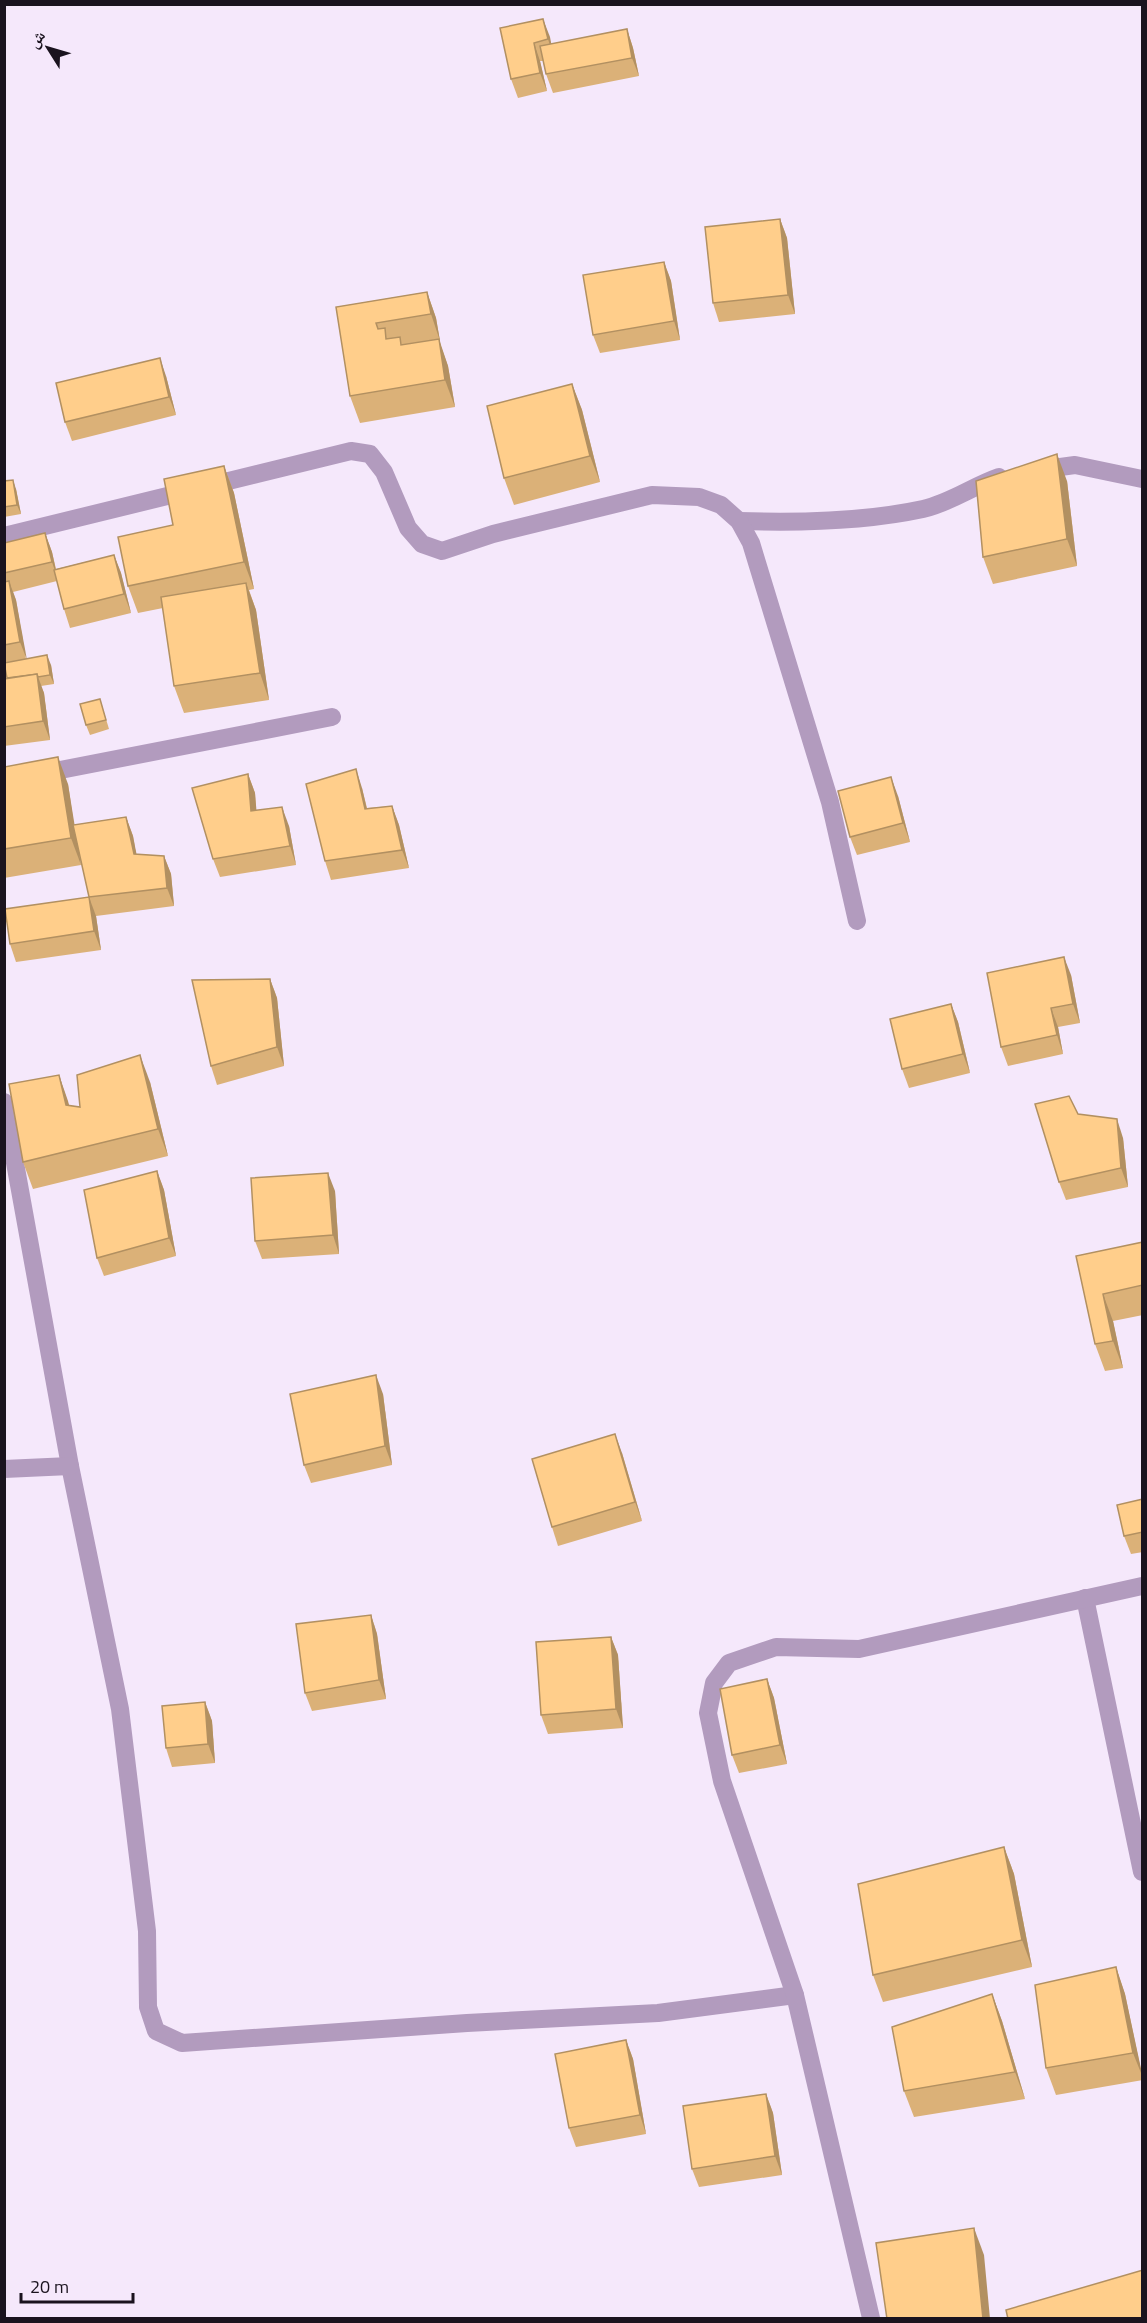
<svg xmlns="http://www.w3.org/2000/svg" width="1147" height="2323" viewBox="0 0 1147 2323" font-family="'Titillium Web','Noto Naskh Arabic',sans-serif">
  <style>
    .lines { fill: none; stroke-linecap: round; stroke-linejoin: round }
    .minor { stroke: #b29bbe; stroke-width: 18 }
    .wall { fill: #dbb178 }
    .shaded-wall { fill: #b29061 }
    .building { fill: #ffce8b; stroke: #b29061; stroke-width: 1.5 }
  </style>
  <rect width="100%" height="100%" fill="#f5e8fb"/>
  <g class="lines">
    <g class="minor">
      <path d="M1038,470L1075,465L1142,479"/>
      <path d="M739,521C799,523 863,522 923,509C950,503 973,486 999,477"/>
      <path d="M4,536L351,451L370,454L384,472L408,528L422,544L442,551L493,534L652,495L699,497L721,505L739,521L751,543L830,802L857,921"/>
      <path d="M4,781L332,717"/>
      <path d="M4,1102L70,1466L120,1709L147,1931L148,2007L156,2031L182,2043L467,2023L658,2013L795,1995"/>
      <path d="M4,1469L70,1466"/>
      <path d="M1085,1598L1142,1872"/>
      <path d="M871,2318L795,1995L722,1781L708,1713L714,1683L729,1663L776,1647L859,1649L1142,1586"/>
    </g>
  </g>
  <g class="wall">
    <path d="M543,19L551,44L627,29L633,48L639,76L553,93L546,74L543,61H540L547,91L518,98L511,79Z"/>
    <path d="M780,219L787,238L795,314L719,322L713,303Z"/>
    <path d="M664,262L671,281L680,340L600,353L593,335Z"/>
    <path d="M427,292L436,318L440,341H439L448,366L455,407L360,423L350,396L336,307Z"/>
    <path d="M166,376L176,415L72,441L65,422Z"/>
    <path d="M572,384L582,410L600,482L514,505L504,478Z"/>
    <path d="M224,466L234,493L254,589L249,590L256,610L269,700L184,713L174,686L163,608L138,613L128,586L173,525Z"/>
    <path d="M4,481L16,489L21,514L4,517Z"/>
    <path d="M1067,481L1077,566L993,584L983,557Z"/>
    <path d="M45,533L52,552L56,569L114,555L121,573L131,613L70,628L64,609L57,581L13,592L16,600L26,659L51,665L54,684L41,686L44,693L50,740L4,746V679L7,678L4,665V543Z"/>
    <path d="M100,699L109,729L90,735L86,725Z"/>
    <path d="M4,767L68,784L74,825L126,817L133,836L136,854L164,856L171,874L174,906L96,916L101,950L16,962L10,944L89,897L78,846L81,865L4,878Z"/>
    <path d="M248,774L255,793L256,810L289,826L296,865L220,877L213,859Z"/>
    <path d="M362,788L367,808L392,806L399,825L409,868L331,880L325,861Z"/>
    <path d="M898,796L910,842L857,855L850,837Z"/>
    <path d="M1071,975L1080,1023L1058,1027L1063,1054L1008,1066L1001,1047Z"/>
    <path d="M270,979L277,998L284,1066L217,1085L211,1066Z"/>
    <path d="M951,1004L958,1022L970,1073L909,1088L902,1069Z"/>
    <path d="M59,1075L69,1106L80,1107L150,1082L168,1156L33,1189L23,1162Z"/>
    <path d="M1078,1114L1123,1138L1128,1187L1066,1200L1059,1182Z"/>
    <path d="M157,1171L164,1190L176,1256L104,1276L97,1258Z"/>
    <path d="M335,1191L339,1254L262,1259L255,1241Z"/>
    <path d="M1143,1242V1315L1113,1321L1123,1368L1105,1371L1095,1344L1076,1256Z"/>
    <path d="M383,1394L392,1465L311,1483L304,1465Z"/>
    <path d="M622,1453L642,1521L558,1546L552,1527Z"/>
    <path d="M1143,1499V1552L1131,1554L1124,1536Z"/>
    <path d="M371,1615L377,1634L386,1699L312,1711L305,1693Z"/>
    <path d="M611,1637L618,1655L623,1728L548,1734L541,1715Z"/>
    <path d="M767,1679L774,1698L787,1764L739,1773L732,1755Z"/>
    <path d="M205,1702L212,1721L215,1763L172,1767L166,1748Z"/>
    <path d="M1004,1847L1014,1874L1032,1967L883,2002L873,1975Z"/>
    <path d="M1116,1967L1125,1994L1143,2080L1056,2095L1046,2068Z"/>
    <path d="M992,1994L1002,2021L1025,2099L914,2117L904,2091Z"/>
    <path d="M626,2040L633,2059L646,2134L576,2147L569,2128Z"/>
    <path d="M766,2094L773,2113L782,2175L699,2187L692,2169Z"/>
  </g>
  <g class="shaded-wall">
    <path d="M543,19L550,37L554,58L548,39Z"/>
    <path d="M627,29L633,48L639,76L632,58Z"/>
    <path d="M534,43L540,61L547,91L540,73Z"/>
    <path d="M780,219L787,238L795,314L788,295Z"/>
    <path d="M664,262L671,281L680,340L674,321Z"/>
    <path d="M427,292L436,318L440,341L431,314Z"/>
    <path d="M439,339L448,366L455,407L445,380Z"/>
    <path d="M160,358L166,376L176,415L169,397Z"/>
    <path d="M572,384L582,410L600,482L590,456Z"/>
    <path d="M1057,454L1067,481L1077,566L1067,539Z"/>
    <path d="M224,466L234,493L254,589L244,562Z"/>
    <path d="M13,480L16,489L21,514L17,505Z"/>
    <path d="M45,533L52,552L58,580L52,562Z"/>
    <path d="M114,555L121,573L131,613L124,594Z"/>
    <path d="M9,581L16,600L27,660L20,642Z"/>
    <path d="M246,583L256,610L269,700L260,673Z"/>
    <path d="M47,655L51,665L54,684L50,675Z"/>
    <path d="M37,674L44,693L50,740L43,721Z"/>
    <path d="M58,757L68,784L81,865L71,838Z"/>
    <path d="M356,769L362,788L371,827L365,809Z"/>
    <path d="M248,774L255,793L258,829L251,811Z"/>
    <path d="M891,777L898,796L910,842L903,823Z"/>
    <path d="M392,806L399,825L409,868L402,850Z"/>
    <path d="M282,807L289,826L296,865L290,846Z"/>
    <path d="M126,817L133,836L140,872L134,854Z"/>
    <path d="M164,856L171,874L174,906L167,888Z"/>
    <path d="M89,897L96,916L101,950L94,931Z"/>
    <path d="M1064,957L1071,975L1080,1023L1073,1004Z"/>
    <path d="M270,979L277,998L284,1066L277,1047Z"/>
    <path d="M951,1004L958,1022L970,1073L963,1054Z"/>
    <path d="M1051,1008L1058,1027L1063,1054L1057,1035Z"/>
    <path d="M140,1055L150,1082L168,1156L158,1129Z"/>
    <path d="M59,1075L68,1101L76,1132L66,1105Z"/>
    <path d="M1117,1119L1123,1138L1128,1187L1121,1168Z"/>
    <path d="M157,1171L164,1190L176,1256L169,1238Z"/>
    <path d="M328,1173L335,1191L339,1254L333,1235Z"/>
    <path d="M1103,1294L1113,1321L1123,1368L1113,1341Z"/>
    <path d="M376,1375L383,1394L392,1465L385,1446Z"/>
    <path d="M615,1434L622,1453L642,1521L635,1502Z"/>
    <path d="M371,1615L377,1634L386,1699L379,1680Z"/>
    <path d="M611,1637L618,1655L623,1728L616,1709Z"/>
    <path d="M767,1679L774,1698L787,1764L780,1745Z"/>
    <path d="M205,1702L212,1721L215,1763L208,1744Z"/>
    <path d="M1004,1847L1014,1874L1032,1967L1022,1940Z"/>
    <path d="M1116,1967L1125,1994L1143,2078L1133,2053Z"/>
    <path d="M992,1994L1002,2021L1025,2099L1015,2072Z"/>
    <path d="M626,2040L633,2059L646,2134L640,2115Z"/>
    <path d="M766,2094L773,2113L782,2175L775,2156Z"/>
    <path d="M974,2228L984,2255L990,2319H983Z"/>
  </g>
  <g class="building">
    <path d="M543,19L548,39L534,43L540,73L511,79L500,28Z"/>
    <path d="M627,29L632,58L546,74L540,46Z"/>
    <path d="M780,219L788,295L713,303L705,227Z"/>
    <path d="M664,262L674,321L593,335L583,275Z"/>
    <path d="M427,292L431,314L376,323L378,329L385,328L386,339L400,337L401,345L439,339L445,380L350,396L336,307Z"/>
    <path d="M160,358L169,397L65,422L56,383Z"/>
    <path d="M572,384L590,456L504,478L487,406Z"/>
    <path d="M1057,454L1067,539L983,557L976,481Z"/>
    <path d="M224,466L244,562L128,586L118,537L173,525L164,479Z"/>
    <path d="M13,480L17,505L4,507V481Z"/>
    <path d="M45,533L52,562L4,573V543Z"/>
    <path d="M114,555L124,594L64,609L54,570Z"/>
    <path d="M9,581L20,642L4,645V582Z"/>
    <path d="M246,583L260,673L174,686L161,597Z"/>
    <path d="M47,655L50,675L38,677L37,674L7,678L4,663Z"/>
    <path d="M37,674L43,721L4,727V679Z"/>
    <path d="M100,699L106,720L86,725L80,704Z"/>
    <path d="M58,757L71,838L4,849V767Z"/>
    <path d="M356,769L365,809L392,806L402,850L325,861L306,784Z"/>
    <path d="M248,774L251,811L282,807L290,846L213,859L192,788Z"/>
    <path d="M891,777L903,823L850,837L838,791Z"/>
    <path d="M126,817L134,854L164,856L167,888L89,897L73,825Z"/>
    <path d="M89,897L94,931L10,944L5,909Z"/>
    <path d="M1064,957L1073,1004L1051,1008L1057,1035L1001,1047L987,973Z"/>
    <path d="M270,979L277,1047L211,1066L192,980Z"/>
    <path d="M951,1004L963,1054L902,1069L890,1019Z"/>
    <path d="M140,1055L158,1129L23,1162L9,1084L59,1075L66,1105L80,1107L77,1075Z"/>
    <path d="M1069,1096L1078,1114L1117,1119L1121,1168L1059,1182L1035,1104Z"/>
    <path d="M157,1171L169,1238L97,1258L84,1190Z"/>
    <path d="M328,1173L333,1235L255,1241L251,1178Z"/>
    <path d="M1143,1242V1285L1103,1294L1113,1341L1095,1344L1076,1256Z"/>
    <path d="M376,1375L385,1446L304,1465L290,1394Z"/>
    <path d="M615,1434L635,1502L552,1527L532,1459Z"/>
    <path d="M1143,1499V1532L1124,1536L1117,1505Z"/>
    <path d="M371,1615L379,1680L305,1693L296,1624Z"/>
    <path d="M611,1637L616,1709L541,1715L536,1642Z"/>
    <path d="M767,1679L780,1745L732,1755L720,1689Z"/>
    <path d="M205,1702L208,1744L166,1748L162,1706Z"/>
    <path d="M1004,1847L1022,1940L873,1975L858,1884Z"/>
    <path d="M1116,1967L1133,2053L1046,2068L1035,1985Z"/>
    <path d="M992,1994L1015,2072L904,2091L892,2027Z"/>
    <path d="M626,2040L640,2115L569,2128L555,2054Z"/>
    <path d="M766,2094L775,2156L692,2169L683,2106Z"/>
    <path d="M974,2228L983,2319H887L876,2243Z"/>
    <path d="M1143,2270V2319H1008L1006,2310Z"/>
  </g>
  <rect width="1147" height="2323" fill="none" stroke="#1a131e" stroke-width="12"/>
  <g transform="translate(48 48) rotate(307)" stroke="#f5e8fb" stroke-width="4.5" paint-order="stroke">
  <path d="M0-4.5L10 22L0 15L-10 22Z" fill="#1a131e"/>
  <text y="-9" font-size="16" font-weight="bold" text-anchor="middle" fill="#1a131e">ش</text>
  </g>
  <path d="M21 2293v9h112v-9" fill="none" stroke="#1a131e" stroke-width="3"/>
  <text x="30" y="2293" font-size="18" fill="#1a131e" stroke="#f5e8fb" stroke-width="4.5" paint-order="stroke">20 m</text>
</svg>
